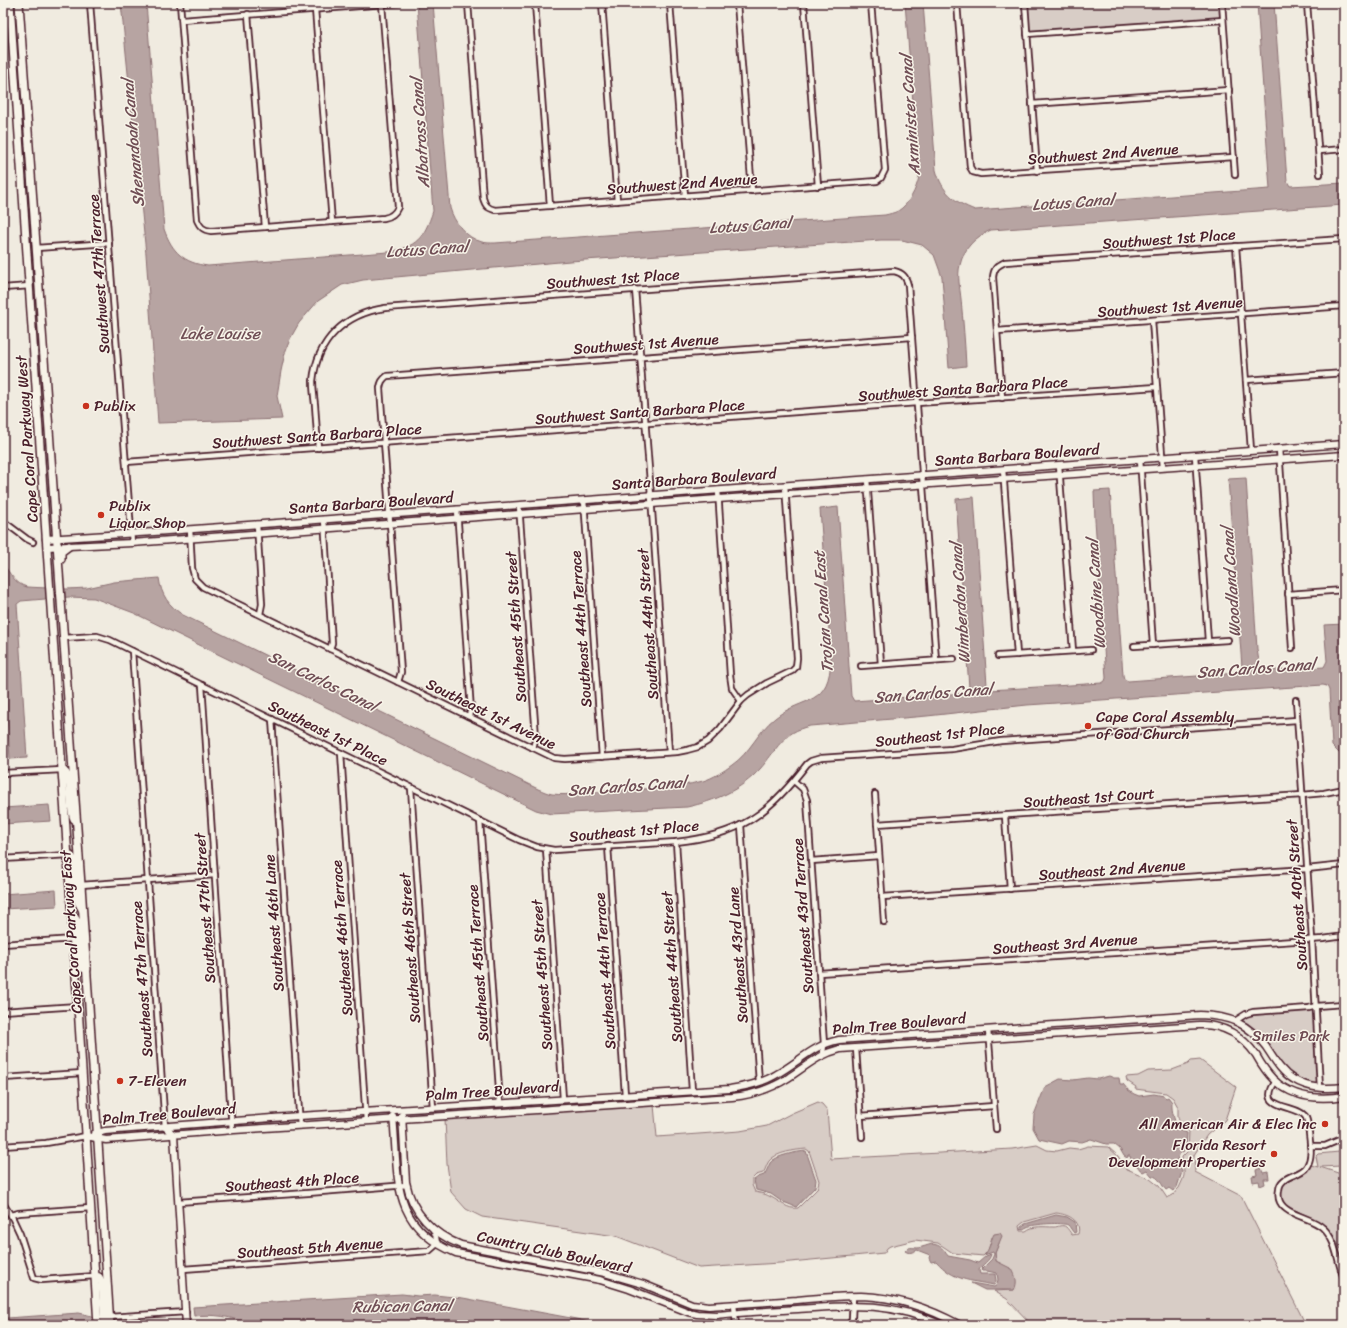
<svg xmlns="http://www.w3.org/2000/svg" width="1347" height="1328" viewBox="0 0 1347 1328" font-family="Sriracha,sans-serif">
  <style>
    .green { fill: #d8cdc6; stroke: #917678; fill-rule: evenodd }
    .water { fill: #b7a4a2; stroke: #8b6f72 }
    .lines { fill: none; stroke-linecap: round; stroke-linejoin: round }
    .street-casing { stroke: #4a1f2b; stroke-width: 8 }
    .secondary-casing { stroke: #4a1f2b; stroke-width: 9 }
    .primary-casing { stroke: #4a1f2b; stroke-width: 10 }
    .street { stroke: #f7f3e8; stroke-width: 4.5 }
    .secondary { stroke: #f7f3e8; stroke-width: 6 }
    .primary { stroke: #f7f3e8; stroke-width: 7 }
    .poi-dot { fill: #c8321e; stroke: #f7f3e8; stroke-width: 1.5 }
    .labels { text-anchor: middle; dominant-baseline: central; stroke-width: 3; stroke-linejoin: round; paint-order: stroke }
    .street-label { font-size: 15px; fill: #4a1f2b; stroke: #f7f3e8 }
    .poi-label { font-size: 15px; fill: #4a1f2b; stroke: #f7f3e8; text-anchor: start }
    .park-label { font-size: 15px; fill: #6e4a52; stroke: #f7f3e8 }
    .water-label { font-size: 16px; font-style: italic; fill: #704e55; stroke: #f7f3e8 }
  </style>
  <rect width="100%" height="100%" fill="#f0ebe0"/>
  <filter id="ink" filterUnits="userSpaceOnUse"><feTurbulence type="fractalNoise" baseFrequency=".025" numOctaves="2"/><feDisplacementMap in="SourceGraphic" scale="8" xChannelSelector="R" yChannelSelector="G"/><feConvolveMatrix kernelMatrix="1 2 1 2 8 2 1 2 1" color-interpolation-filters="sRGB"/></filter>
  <g filter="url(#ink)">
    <g class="green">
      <path d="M1025,3H1222L1223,20L1027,34Z"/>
      <path d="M1315,1008L1319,1085C1311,1083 1302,1081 1295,1077C1271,1064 1265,1031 1239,1020L1252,1014L1310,1010Z"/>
      <path d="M1200,1060L1236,1087L1225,1120L1207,1135L1194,1155L1195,1172L1241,1196L1306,1325H1032L1007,1299L994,1291L1014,1290L1001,1264L996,1261L995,1253L999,1243L992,1237L988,1251L983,1256L953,1253L938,1243L915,1240L890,1246L887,1248L884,1253L780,1263L699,1268L616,1236L482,1217L466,1209L451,1192L447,1164L445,1118L654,1105L657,1137L740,1131L767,1126L792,1113L818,1102L822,1104L827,1110L831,1159L1012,1149L1037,1145L1047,1150L1057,1151L1069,1148L1078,1149L1088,1146L1108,1147L1118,1156L1125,1168L1150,1179L1159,1186L1167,1198L1173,1195L1177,1190L1179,1188C1181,1183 1185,1177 1184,1171C1184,1168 1182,1162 1182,1157L1188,1151L1189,1131L1185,1129L1182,1126L1178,1117V1107L1173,1098L1166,1093L1135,1089L1136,1087L1127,1081L1126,1077L1138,1076L1148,1071L1172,1070L1188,1064L1191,1061ZM806,1149L809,1151L819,1181L817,1189L798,1208C788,1210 779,1201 771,1197C766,1194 760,1193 755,1192L752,1185V1179L756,1175L763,1173C766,1169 766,1165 769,1161C776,1152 796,1150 806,1149ZM1056,1213C1067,1214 1082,1220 1078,1234L1072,1235C1070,1232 1068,1229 1066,1227C1062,1224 1058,1227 1054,1227C1045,1227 1033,1225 1026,1231H1020L1019,1226L1024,1222Z"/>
      <path d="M1344,1148V1160H1343V1163L1341,1166L1320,1167L1338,1173L1344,1177V1249H1341L1333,1235L1318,1221L1285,1205L1280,1194L1284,1183L1298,1177L1311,1165L1318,1167L1316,1156L1318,1154L1339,1152L1342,1154V1151Z"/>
    </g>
    <g class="water">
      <path d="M121,3H146L164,229C172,252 184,263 208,266L388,252C417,247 424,238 433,211L417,3H433L450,208C454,222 466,238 482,242C486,243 490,243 495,243L885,215C889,214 894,213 898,211C909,204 916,190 919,177L905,3H923L936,170C942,192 954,202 975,210L1270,189L1257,3H1274L1287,181L1290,186L1344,183V205L991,230C975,237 964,248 960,265C957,275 960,289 961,299C963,321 965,344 966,366L949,368L942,277L934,255L922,245L902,240H881L570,261L363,280L342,285L318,301L299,323L290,339L285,353L281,371L277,396L282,419L158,423L146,254Z"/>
      <path d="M1246,478L1257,649L1260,668L1265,671L1324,667L1327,661L1324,625L1344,624V754L1339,753L1332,746L1329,690L1327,686L1323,685L1027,705L927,716L810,726C782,732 777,750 760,769C741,790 715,801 687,807L551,814L536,810L134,613L94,598L69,597L21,601L17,604L27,758L10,759L3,649V564C10,573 15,584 27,587L67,589L87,588L114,582L159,578C161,595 169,606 183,615L538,789C543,791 547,793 552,794C568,796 591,792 607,791C638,789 673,789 703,781C713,778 724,771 732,765C750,753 758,731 775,718C804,695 830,708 831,657L820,509L838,507L851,696L854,701L965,693L968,691L969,688L956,499L974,497L987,685L990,690L1102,683L1105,681L1106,678L1095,520L1094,491L1110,490L1123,675L1124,679L1128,681L1239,673L1242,667L1228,479Z"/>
      <path d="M49,805L51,821L3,824V808Z"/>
      <path d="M56,890L57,906L3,909V894Z"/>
      <path d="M1109,1076L1114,1078H1119L1120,1084H1123L1128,1090L1134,1094L1139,1096L1154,1094L1164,1096L1166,1098L1168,1097L1172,1102C1171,1110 1175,1126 1181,1131C1183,1132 1185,1132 1187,1133L1186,1147L1184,1150V1152L1182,1153L1181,1152L1178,1157L1177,1163L1182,1170V1172L1177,1187L1175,1188L1173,1191L1169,1188L1166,1190C1162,1186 1159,1176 1152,1176L1147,1170L1143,1172C1139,1170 1138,1166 1134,1162H1136L1135,1161L1131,1159L1130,1156H1128L1127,1158L1124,1156L1120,1149L1114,1144H1106L1091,1139L1082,1142L1069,1141L1062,1144L1039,1139L1033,1128L1034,1115L1045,1087L1060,1079L1073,1080L1088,1078L1098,1079Z"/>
      <path d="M806,1151L816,1180L815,1187L796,1207L781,1201L771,1194L756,1190L754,1180L758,1177L764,1175C767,1171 768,1167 770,1163C776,1155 797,1152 806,1151Z"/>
      <path d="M1261,1168L1263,1173L1268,1172L1269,1179H1264L1265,1184L1260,1186L1259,1181L1253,1182L1252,1176L1257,1175L1256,1170Z"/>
      <path d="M1056,1215L1067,1217L1075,1222L1076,1232L1074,1233C1072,1231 1070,1227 1068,1225C1063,1222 1033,1224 1027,1227C1025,1228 1024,1229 1021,1230V1227L1025,1224Z"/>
      <path d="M1000,1233L1002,1236L995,1253L996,1261L1012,1269C1016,1277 1018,1282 1014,1290H985L971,1283L994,1287L996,1286L998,1280L997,1273L987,1271H982L981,1270L992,1259L994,1254L993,1252L984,1255C990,1250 990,1241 994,1234Z"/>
      <path d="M932,1244C941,1245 943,1249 948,1256L970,1260L978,1263L986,1256L991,1254C990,1261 982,1264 979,1270L980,1274H995L996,1281L994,1285C969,1280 954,1281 936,1261L931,1262L929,1258L930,1255L917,1250C913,1252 909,1254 905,1251C909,1246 912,1248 918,1248C923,1247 928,1245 932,1244Z"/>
      <path d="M402,1294L418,1296L435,1295L463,1298L576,1319L603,1325H249C233,1316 212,1314 194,1316L193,1307Z"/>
      <path d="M79,1313L92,1316L93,1324L3,1325V1316L7,1318Z"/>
    </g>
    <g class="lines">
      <g class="street-casing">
        <g id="street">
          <path d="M90,3L132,543"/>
          <path d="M180,3L197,220C200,227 203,230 211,231L384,218C391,217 395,214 398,207L382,4"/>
          <path d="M468,3L483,198C485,205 487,208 495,210L877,181L881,178L885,170L871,3"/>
          <path d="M535,3L550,206"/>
          <path d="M602,3L617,201"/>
          <path d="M670,3L685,196"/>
          <path d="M737,3L752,191"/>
          <path d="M804,3L818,186"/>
          <path d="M957,3L970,167L973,172L981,174L1234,157"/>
          <path d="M1025,3L1037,171"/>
          <path d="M1222,3L1235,175"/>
          <path d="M1307,3L1320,174"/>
          <path d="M315,9L332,222"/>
          <path d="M248,14L265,227"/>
          <path d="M182,20L398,3"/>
          <path d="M1027,34L1223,20"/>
          <path d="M1032,104L1229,90"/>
          <path d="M1319,151L1344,149"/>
          <path d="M1236,246L1251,450"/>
          <path d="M36,248L109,243"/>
          <path d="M3,288L30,286"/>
          <path d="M635,289L650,482L669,752"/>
          <path d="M1152,320L1163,468"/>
          <path d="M997,331L1344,306"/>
          <path d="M1246,380L1344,373"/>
          <path d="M1002,398L993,277C994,268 997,266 1005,262L1344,239"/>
          <path d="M318,448C317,434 316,419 315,405C314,397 313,389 313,381C317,340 345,314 385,308L894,271C903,273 906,277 908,285L936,660"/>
          <path d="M1279,448L1292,648"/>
          <path d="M1195,455L1208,641"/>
          <path d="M1140,459L1153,645"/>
          <path d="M126,462L917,403L1157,387"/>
          <path d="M1059,465L1073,651"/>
          <path d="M1003,469L1017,655"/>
          <path d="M867,479L881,664"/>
          <path d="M718,490L730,675L732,688L741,701"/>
          <path d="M584,500L602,757"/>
          <path d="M519,505L536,737L533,748"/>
          <path d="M457,509L471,711L468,716"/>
          <path d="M324,519L332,643L330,649"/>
          <path d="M3,521L27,539L33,542"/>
          <path d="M257,524L262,604L260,614"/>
          <path d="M190,529L192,568L195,579L203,587L554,758L565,759L677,752L687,750L698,747L708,741L720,729L741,701L748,695L767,683L792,671L796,667L797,658L785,485"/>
          <path d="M1288,594L1344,590"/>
          <path d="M63,638L97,636L110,640L519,840L537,847L554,850L676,842C740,835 768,815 807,764L811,761L821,758L952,749L1001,741L1297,720"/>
          <path d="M1134,646L1228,640"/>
          <path d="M132,651L165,1127"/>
          <path d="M998,656L1091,650"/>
          <path d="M861,666L954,659"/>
          <path d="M398,682L401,672L380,388C381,382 382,380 387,376L912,337"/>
          <path d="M202,685L232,1130"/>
          <path d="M1296,700L1312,939L1320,1088"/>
          <path d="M272,719L300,1126"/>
          <path d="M341,753L366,1121"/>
          <path d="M3,773L62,770"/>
          <path d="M794,781L803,789L807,800L824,1044L823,1054"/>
          <path d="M411,788L433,1108"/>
          <path d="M875,794L884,922"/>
          <path d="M1005,816L1010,889"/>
          <path d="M480,821L500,1103"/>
          <path d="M877,824L1302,795L1324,793L1344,789"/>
          <path d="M741,825L759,1082"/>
          <path d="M676,842L692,1091"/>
          <path d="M608,846L625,1095"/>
          <path d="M546,849L563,1099"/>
          <path d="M3,859L68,855"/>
          <path d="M811,861L879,856"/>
          <path d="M81,885L215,875"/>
          <path d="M882,897L1307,869L1344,865"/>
          <path d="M3,944L74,939"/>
          <path d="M819,973L1323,939L1344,936"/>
          <path d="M3,1011L78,1006"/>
          <path d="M1235,1021L1246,1014L1253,1012L1309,1008L1316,1006L1344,1004"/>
          <path d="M988,1030L996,1129"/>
          <path d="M856,1048L862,1137"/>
          <path d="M3,1078L83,1073"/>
          <path d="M1276,1081C1255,1110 1296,1104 1305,1116C1308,1120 1308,1128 1309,1133C1310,1144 1313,1156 1307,1166C1301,1177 1280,1174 1279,1190C1278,1195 1278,1198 1280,1202C1287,1216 1312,1217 1323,1228C1337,1241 1337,1262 1344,1278"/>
          <path d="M860,1116L994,1106"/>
          <path d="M3,1146L46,1143L86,1136"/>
          <path d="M1310,1146H1325L1344,1138"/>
          <path d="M178,1202L308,1193L407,1185"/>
          <path d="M3,1203L13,1219L20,1234L34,1278L42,1280L95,1276"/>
          <path d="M11,1215L18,1213L91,1208"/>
          <path d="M183,1269L429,1251L437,1244L436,1237L433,1229"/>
          <path d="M734,1304L736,1325"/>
          <path d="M109,1317L186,1312"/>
          <path d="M849,1325L852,1319L853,1296"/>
        </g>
      </g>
      <g class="secondary-casing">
        <g id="secondary">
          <path d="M46,539L154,532L1344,444"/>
          <path d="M47,547L132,543L718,499L1344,455"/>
          <path d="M402,1115L406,1182C412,1213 433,1234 461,1245L605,1273L643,1284L692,1304L709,1306C738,1304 768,1302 797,1300C818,1298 840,1296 861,1296C896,1297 929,1308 960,1325"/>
          <path d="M393,1116C399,1176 389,1226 456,1253L600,1280L629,1289L688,1312L697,1314L716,1315C743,1312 771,1311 798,1309C853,1305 889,1301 942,1325"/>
          <path d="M165,1127L174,1135L186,1325"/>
          <path d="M94,1134L105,1131L299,1116L730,1089C746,1086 763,1083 777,1074C799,1062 813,1045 839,1040L1200,1015C1230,1016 1248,1023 1266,1047C1274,1059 1281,1072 1293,1079C1309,1089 1326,1089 1344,1087"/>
          <path d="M86,1136L106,1140L234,1130L732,1097C751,1095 771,1089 788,1078C805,1067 819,1054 840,1049L1199,1025C1223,1024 1242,1035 1256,1055C1261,1064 1267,1073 1274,1080C1293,1098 1320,1100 1344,1096"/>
        </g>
      </g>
      <g class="primary-casing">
        <g id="primary">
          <path d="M10,3L78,1006L98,1325"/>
          <path d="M19,3L81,885L110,1325"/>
          <path d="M61,559V552L69,546"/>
          <path d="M62,770C74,774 68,807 74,819"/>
          <path d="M68,855L71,856L74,860L77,896L78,902L82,909"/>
          <path d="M74,916L77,921L82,968L87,969"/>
          <path d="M95,1276L99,1277L102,1283L105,1325"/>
        </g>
      </g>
      <use href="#street" class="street"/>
      <use href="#secondary" class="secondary"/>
      <use href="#primary" class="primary"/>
    </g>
  </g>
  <g class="poi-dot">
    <circle cx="86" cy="406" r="4"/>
    <circle cx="101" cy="515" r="4"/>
    <circle cx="1088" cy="726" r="4"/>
    <circle cx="120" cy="1081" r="4"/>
    <circle cx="1325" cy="1124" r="4"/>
    <circle cx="1274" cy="1154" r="4"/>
  </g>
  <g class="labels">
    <g class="street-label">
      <text transform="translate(1103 154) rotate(-4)">Southwest 2nd Avenue</text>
      <text transform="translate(682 184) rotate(-4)">Southwest 2nd Avenue</text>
      <text transform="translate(1169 239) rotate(-4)">Southwest 1st Place</text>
      <text transform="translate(99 274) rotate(-94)">Southwest 47th Terrace</text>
      <text transform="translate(613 279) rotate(-4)">Southwest 1st Place</text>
      <text transform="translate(1170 307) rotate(-4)">Southwest 1st Avenue</text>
      <text transform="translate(646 344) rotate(-4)">Southwest 1st Avenue</text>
      <text transform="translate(963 389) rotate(-4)">Southwest Santa Barbara Place</text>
      <text transform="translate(640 412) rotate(-4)">Southwest Santa Barbara Place</text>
      <text transform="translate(317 436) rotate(-4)">Southwest Santa Barbara Place</text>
      <text transform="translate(27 439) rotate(-94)">Cape Coral Parkway West</text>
      <text transform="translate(1017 455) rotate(-4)">Santa Barbara Boulevard</text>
      <text transform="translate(694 479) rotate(-4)">Santa Barbara Boulevard</text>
      <text transform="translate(371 503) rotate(-4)">Santa Barbara Boulevard</text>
      <text transform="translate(648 624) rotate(-94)">Southeast 44th Street</text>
      <text transform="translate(516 627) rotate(-94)">Southeast 45th Street</text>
      <text transform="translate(581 629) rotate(-94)">Southeast 44th Terrace</text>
      <text transform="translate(491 714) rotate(26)">Southeast 1st Avenue</text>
      <text transform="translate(328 733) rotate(26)">Southeast 1st Place</text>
      <text transform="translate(940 735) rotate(-6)">Southeast 1st Place</text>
      <text transform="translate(1089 798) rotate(-4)">Southeast 1st Court</text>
      <text transform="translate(634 831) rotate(-5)">Southeast 1st Place</text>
      <text transform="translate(1112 870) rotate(-4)">Southeast 2nd Avenue</text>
      <text transform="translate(1297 895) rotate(-94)">Southeast 40th Street</text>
      <text transform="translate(205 908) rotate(-94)">Southeast 47th Street</text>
      <text transform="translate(803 916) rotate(-94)">Southeast 43rd Terrace</text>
      <text transform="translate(274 923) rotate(-94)">Southeast 46th Lane</text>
      <text transform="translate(71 932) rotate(-94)">Cape Coral Parkway East</text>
      <text transform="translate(342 938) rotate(-94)">Southeast 46th Terrace</text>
      <text transform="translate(1065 944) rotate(-4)">Southeast 3rd Avenue</text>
      <text transform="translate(410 948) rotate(-94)">Southeast 46th Street</text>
      <text transform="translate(738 955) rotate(-94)">Southeast 43rd Lane</text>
      <text transform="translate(478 963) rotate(-94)">Southeast 45th Terrace</text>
      <text transform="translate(672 967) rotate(-94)">Southeast 44th Street</text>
      <text transform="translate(605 971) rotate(-94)">Southeast 44th Terrace</text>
      <text transform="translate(542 975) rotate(-94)">Southeast 45th Street</text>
      <text transform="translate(142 979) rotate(-94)">Southeast 47th Terrace</text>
      <text transform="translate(899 1024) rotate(-5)">Palm Tree Boulevard</text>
      <text transform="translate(492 1091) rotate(-4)">Palm Tree Boulevard</text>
      <text transform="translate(169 1114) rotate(-5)">Palm Tree Boulevard</text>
      <text transform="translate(292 1182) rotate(-4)">Southeast 4th Place</text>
      <text transform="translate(310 1248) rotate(-4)">Southeast 5th Avenue</text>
      <text transform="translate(554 1252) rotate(12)">Country Club Boulevard</text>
    </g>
    <g class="poi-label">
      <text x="94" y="406">Publix</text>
      <text x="109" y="506">Publix<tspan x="109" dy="17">Liquor Shop</tspan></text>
      <text x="1096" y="717">Cape Coral Assembly<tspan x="1096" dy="17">of God Church</tspan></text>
      <text x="128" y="1081">7-Eleven</text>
      <text x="1317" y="1124" text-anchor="end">All American Air &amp; Elec Inc</text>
      <text x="1266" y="1145" text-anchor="end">Florida Resort<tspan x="1266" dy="17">Development Properties</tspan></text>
    </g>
    <g class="park-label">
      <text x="1291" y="1036">Smiles Park</text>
    </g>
    <g class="water-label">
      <text transform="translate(910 115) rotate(-94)">Axminister Canal</text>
      <text transform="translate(420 133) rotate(-94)">Albatross Canal</text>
      <text transform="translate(133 143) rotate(-95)">Shenandoah Canal</text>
      <text transform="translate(1073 202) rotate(-4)">Lotus Canal</text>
      <text transform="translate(750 225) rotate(-4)">Lotus Canal</text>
      <text transform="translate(427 249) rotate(-4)">Lotus Canal</text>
      <text x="220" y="333">Lake Louise</text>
      <text transform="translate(1231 582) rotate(-94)">Woodland Canal</text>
      <text transform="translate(1096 594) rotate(-94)">Woodbine Canal</text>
      <text transform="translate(960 603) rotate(-94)">Wimberdon Canal</text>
      <text transform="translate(823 612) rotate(-94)">Trojan Canal East</text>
      <text transform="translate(1256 668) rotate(-4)">San Carlos Canal</text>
      <text transform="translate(323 681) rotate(26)">San Carlos Canal</text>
      <text transform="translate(933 693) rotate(-4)">San Carlos Canal</text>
      <text transform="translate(627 786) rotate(-4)">San Carlos Canal</text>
      <text transform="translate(402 1306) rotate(-1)">Rubican Canal</text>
    </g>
  </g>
  <rect width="1347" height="1328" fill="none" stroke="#f7f3e8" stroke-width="16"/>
  <rect x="8" y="8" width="1331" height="1312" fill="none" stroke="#4a1f2b" stroke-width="1.5" filter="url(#ink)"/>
</svg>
